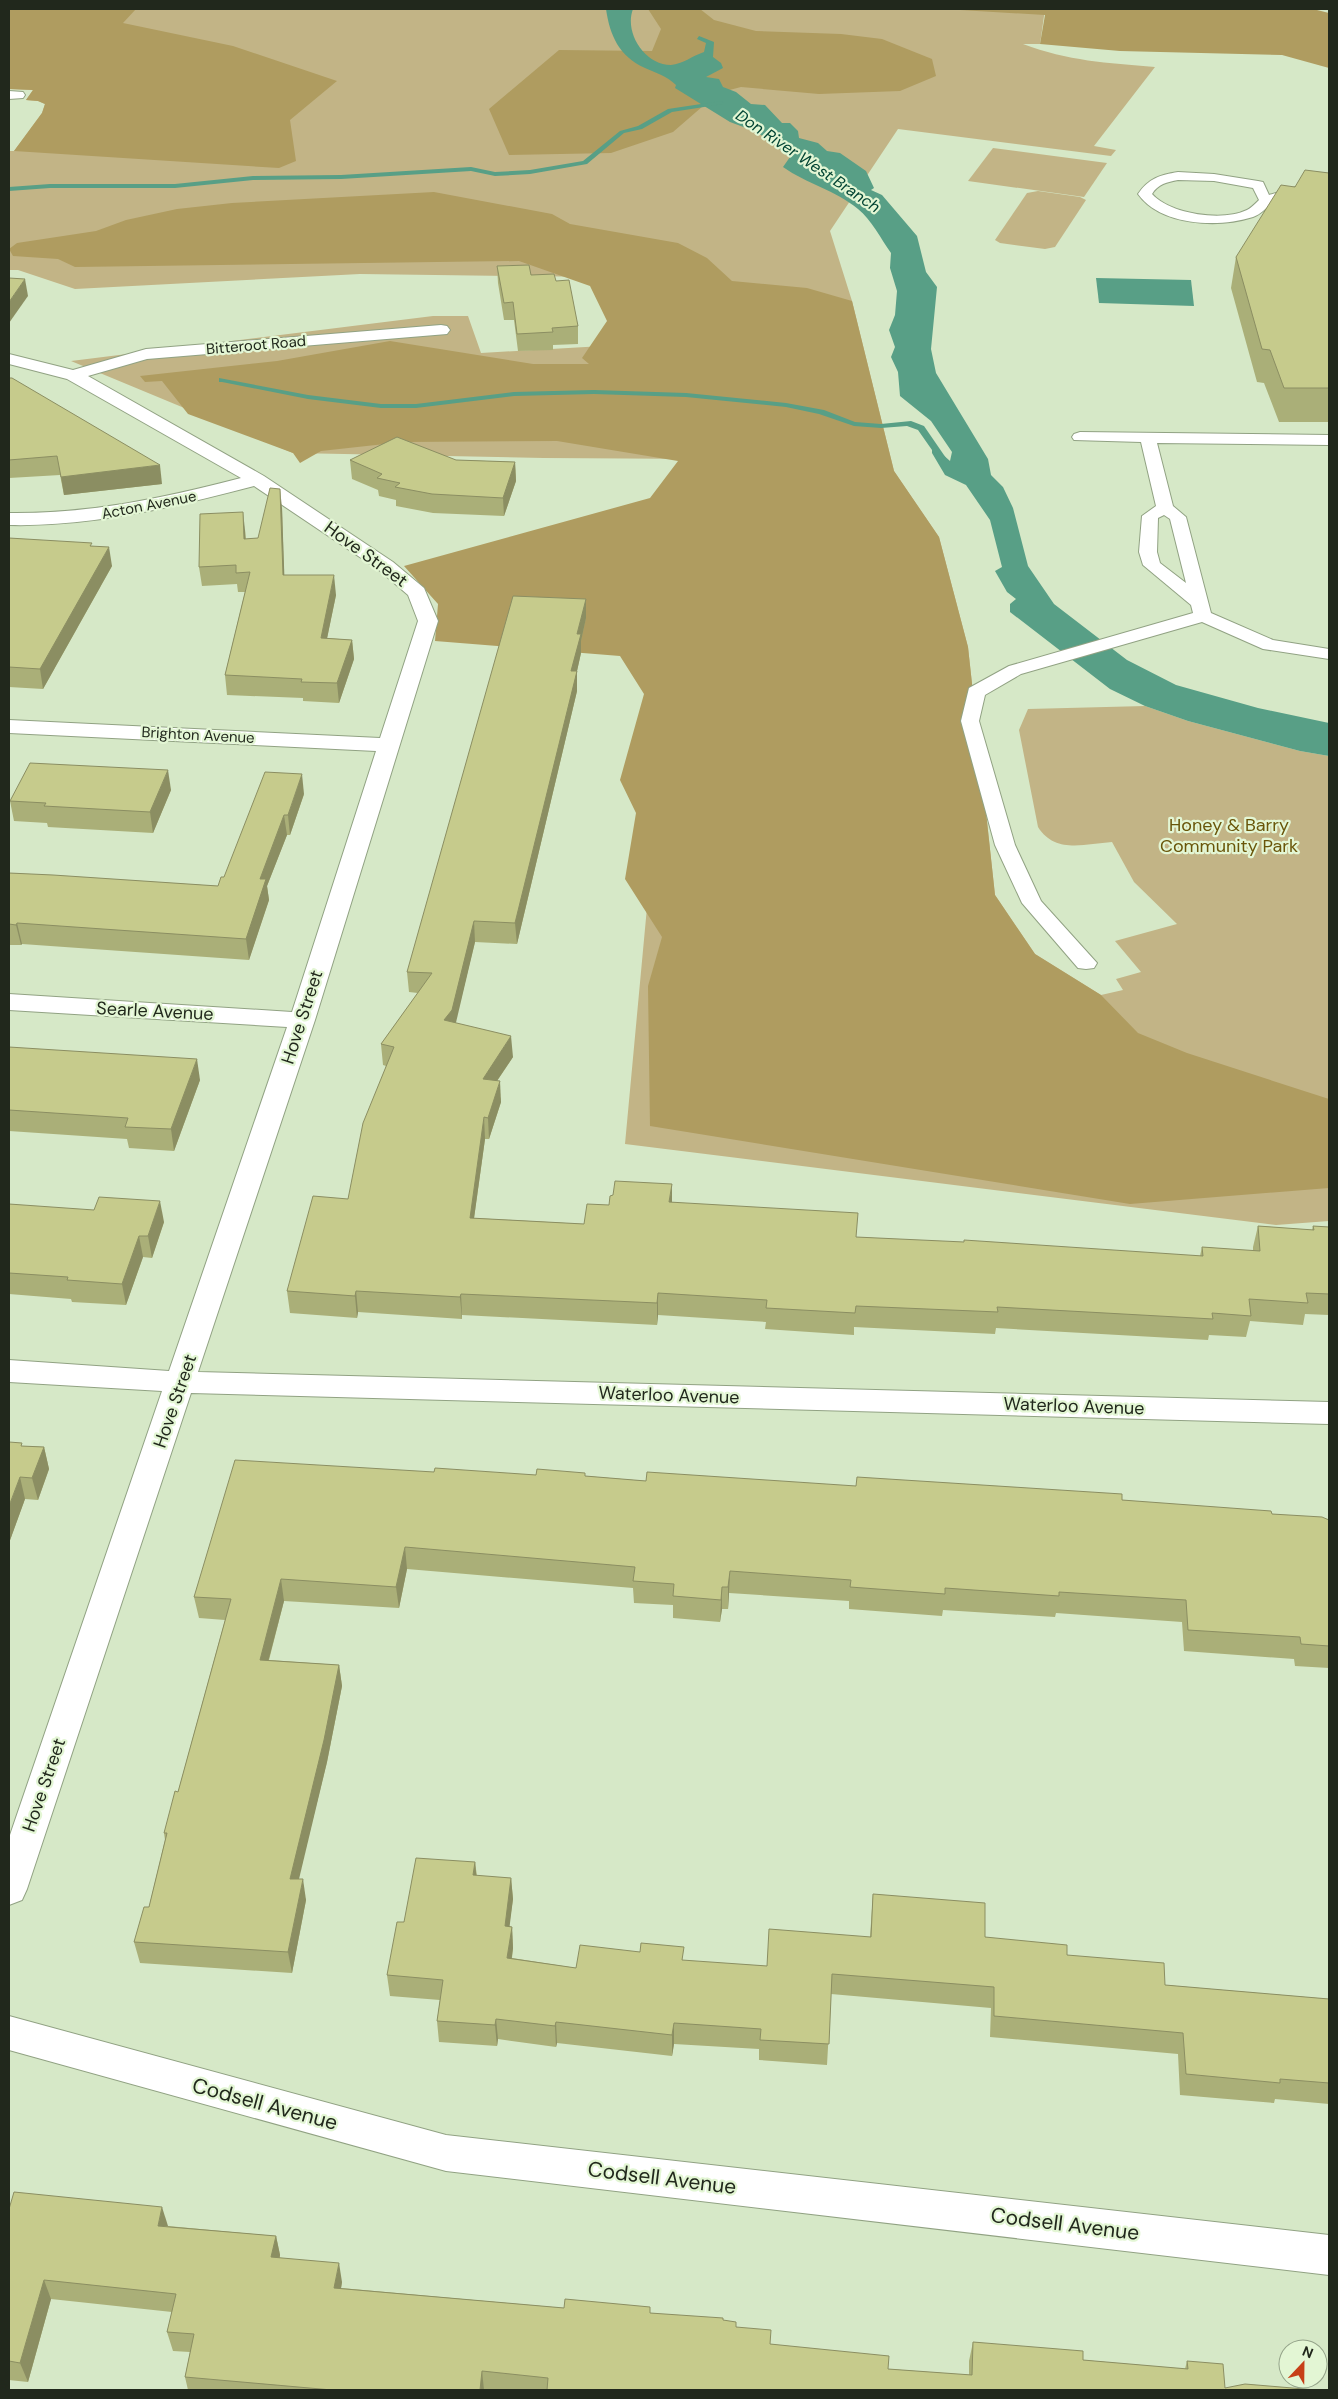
<svg xmlns="http://www.w3.org/2000/svg" width="1338" height="2399" viewBox="0 0 1338 2399" font-family="'DM Sans',sans-serif">
  <style>
    .green { fill: #c2b486 }
    .forest { fill: #af9c60 }
    .water { fill: #589f86 }
    .lines { fill: none; stroke-linecap: round; stroke-linejoin: round }
    .stream { fill: #589f86; fill-rule: evenodd }
    .service-casing { stroke: #91a283; stroke-width: 2 }
    .minor-casing { stroke: #91a283; stroke-width: 2 }
    .service { fill: #fff; fill-rule: evenodd }
    .minor { fill: #fff; fill-rule: evenodd }
    .wall { fill: #aaaf78 }
    .shaded-wall { fill: #8b8e62 }
    .building { fill: #c6cb8c; stroke: #8b8e62 }
    .labels { text-anchor: middle; dominant-baseline: central; stroke-width: 4.5; stroke-linejoin: round; paint-order: stroke }
    .far-street-label { font-size: 15px; fill: #21281c; stroke: #e3f6d4 }
    .far-water-label { font-size: 16px; font-style: italic; fill: #024433; stroke: #e3f6d4 }
    .street-label { font-size: 18px; fill: #21281c; stroke: #e3f6d4 }
    .park-label { font-size: 18px; fill: #695509; stroke: #e3f6d4 }
    .near-street-label { font-size: 21px; fill: #21281c; stroke: #e3f6d4 }
  </style>
  <rect width="100%" height="100%" fill="#d6e8c7"/>
  <g class="green">
    <path d="M9,9H1045L1040,44H1023C1068,61 1107,63 1155,67L1094,146L1116,150L1111,156L898,129L830,231L852,301L894,471L939,537L968,647L995,895L1035,954L1101,995L1123,990L1116,979L1141,972L1115,941L1177,924L1134,882L1112,842C1084,844 1055,854 1038,827L1019,730L1028,709L1145,706L1188,721L1300,751L1329,756V1221L1276,1225L625,1144L670,660L707,459L544,458L293,453L71,361L433,316H468L481,353L620,345L598,277L360,274L75,289L18,270H9V151H14L42,113L45,104L38,101L26,100L33,90L9,89Z"/>
    <path d="M993,148L1107,163L1084,197L968,181Z"/>
    <path d="M1038,191L1080,197L1086,200L1055,247L1045,249L1000,243L995,240L1027,193Z"/>
  </g>
  <g class="forest">
    <path d="M9,9H136L123,23L233,46L337,81L290,120L296,161L279,168L14,151L42,113L45,104L38,101L26,100L33,90L9,89Z"/>
    <path d="M648,9H700L714,20L756,31L841,34L882,39L932,59L936,76L900,91L819,94L741,87L718,93L673,132L611,153L509,155L489,109L559,50L652,51L661,29Z"/>
    <path d="M944,9H1313L1329,13V68L1282,55L1120,51L1040,44L1045,15Z"/>
    <path d="M434,192L552,214L570,224L678,243L707,258L732,281L807,288L852,301L894,471L939,537L968,647L995,895L1035,954L1101,995L1138,1033L1187,1053L1329,1099V1188L1130,1204L650,1126L648,986L662,937L625,879L636,813L620,780L644,694L620,656L435,641L438,604L404,566L650,498L678,461L557,441L403,442L321,451L300,463L293,453L188,414L162,381L145,382L140,376L277,361L390,341L533,364H589L582,358L607,321L590,286L519,261L75,267L58,259L13,256L9,249L17,243L96,231L126,220L177,209L232,203Z"/>
  </g>
  <g class="water">
    <path d="M606,9H633C624,32 644,65 671,65C683,64 692,56 704,52L706,43L697,39L699,36L714,42L713,57L721,63L723,68L706,77L719,79L723,87L736,92L751,104L765,105L782,123H790L798,131L799,138L818,143L827,151L840,153L866,171L874,188L871,190L882,195L917,236L926,272L937,287L931,349L936,373L988,459L991,475L1003,487L1013,508L1028,566L1054,604L1127,660L1176,685L1258,708L1329,723V756L1300,751L1188,721L1145,706L1110,689L1010,612V604L1016,599L1007,592L995,571L1002,567L990,520L966,485L945,475L932,453V445L950,461L952,452L931,421L900,396L898,372L891,357L895,347L889,330L895,315L897,291L890,268L891,253C881,239 871,219 858,209C835,190 807,184 783,167L790,157L757,132L730,122L675,88L676,85C667,76 656,73 645,68C619,56 610,36 606,9Z"/>
    <path d="M1096,278L1191,280L1194,306L1099,303Z"/>
  </g>
  <g class="lines">
    <g class="stream">
      <path d="M721,101L724,103L723,104L672,112L642,129L624,133L587,164L530,174L495,176L471,171L341,179L253,180L175,188H50L9,191V187L50,184H175L253,176L341,175L471,167L495,172L530,170L583,161L620,131L638,126L668,109Z"/>
      <path d="M219,378L308,395L381,404H416L514,392L594,390L686,393L786,403L824,410L855,422L881,424L911,421L924,426L946,458L939,460L918,430L907,426L881,428L854,426L819,414L786,407L686,397L594,394L514,396L416,408H381L308,399L222,382H219Z"/>
    </g>
    <g class="service-casing">
      <g id="service">
        <path d="M1178,172L1214,174L1258,181L1263,182L1269,195L1296,187L1303,191L1301,194C1292,196 1283,198 1275,202C1267,206 1262,214 1253,217C1218,228 1161,226 1138,194C1149,178 1160,175 1178,172ZM1178,180L1214,181L1253,188L1259,200C1255,204 1251,208 1247,210C1222,222 1170,214 1152,194C1158,184 1167,182 1178,180Z"/>
        <path d="M1080,432L1329,435V445L1157,443L1173,506L1186,517L1211,613L1273,640L1329,649V659L1263,649L1202,622L1021,674L985,695L979,721L1015,845L1041,901L1097,963L1094,968L1086,969L1078,968L1022,903L995,845L961,721L969,688L1009,666L1193,613L1191,605L1143,565L1139,552L1142,516L1156,506L1141,442L1074,440L1072,437L1074,434ZM1164,515L1170,519L1186,583L1160,563L1157,552L1158,518Z"/>
      </g>
    </g>
    <g class="minor-casing">
      <g id="minor">
        <path d="M9,91L23,92L25,95L23,98L9,99Z"/>
        <path d="M441,325L447,326L450,330L447,334L147,359L88,376L264,476L393,562L424,588L438,621L315,1020L198,1372L1329,1402V1424L191,1393L27,1889L22,1900L9,1905V1838L162,1391L9,1382V1360L169,1371L287,1027L9,1010V994L292,1012L376,751L9,733V720L380,738L418,621L408,595L379,570L254,486C173,507 93,527 9,525V513C89,514 164,498 241,478L67,379L9,364V354L73,370L146,349Z"/>
        <path d="M9,2016L446,2135L1329,2235V2275L446,2171L9,2050Z"/>
      </g>
    </g>
    <use href="#service" class="service"/>
    <use href="#minor" class="minor"/>
  </g>
  <g class="wall">
    <path d="M1329,173V422H1279L1264,383L1257,382L1231,288L1236,257L1295,187Z"/>
    <path d="M497,266L556,281L578,326V344L553,345V350L518,351L514,320H504L498,283Z"/>
    <path d="M9,378L162,484L64,495L60,475L9,478Z"/>
    <path d="M350,460H456L515,462L516,481L504,516L433,513L396,506V500L379,496L378,490L352,479Z"/>
    <path d="M282,508L284,575L336,595L327,638L352,640L354,659L339,703L303,701V698L227,695L225,675L245,592H238L237,584L202,586L199,567L245,530L246,539L258,538Z"/>
    <path d="M9,538L93,546L112,566L43,689L9,687Z"/>
    <path d="M586,599V618L581,641V653L577,671V691L517,944L475,942L455,1023L513,1057L497,1081L501,1102L489,1139H485L474,1218L584,1224L609,1205L672,1202L856,1237L1200,1256L1202,1247L1253,1251V1247L1258,1226L1312,1230L1313,1226L1329,1227V1315L1305,1314L1303,1325L1250,1321L1246,1337L1209,1335L1208,1340L996,1328L995,1334L854,1327V1335L765,1329L766,1322L658,1315L657,1325L462,1315V1319L358,1312L357,1318L290,1313L287,1291L348,1199L386,1066L383,1065L381,1044L418,993L409,992L407,972Z"/>
    <path d="M171,790L153,833L48,827L47,823L14,821L10,801Z"/>
    <path d="M304,794L290,835H287L267,886L269,900L249,960L22,944L21,945H9V873L218,886L224,877Z"/>
    <path d="M9,1047L200,1080L174,1151L129,1148L127,1139L9,1131Z"/>
    <path d="M9,1204L164,1222L152,1258L143,1257L126,1305L72,1302L71,1299L9,1294Z"/>
    <path d="M23,1446L44,1447L49,1469L38,1500L25,1499L9,1543Z"/>
    <path d="M434,1472L536,1475L585,1473V1476L646,1481L856,1486L1122,1500L1272,1514L1329,1520V1668L1295,1666L1294,1659L1184,1651L1182,1622L1056,1613L1055,1617L943,1610L942,1616L849,1609V1601L729,1593L728,1609H722L720,1622L673,1618V1605L634,1603L633,1588L407,1569L399,1608L284,1601L269,1660L339,1665L342,1686L327,1762L298,1879L306,1900L292,1973L140,1963L134,1942L149,1907L165,1840L164,1833L178,1792L225,1620L199,1618L194,1597Z"/>
    <path d="M475,1862L477,1876L511,1878L513,1899L509,1926L512,1927L513,1948L512,1958L576,1968L683,1961L767,1966L870,1937L873,1894L985,1937L1067,1955L1165,1985L1329,1999V2104L1275,2099L1274,2103L1180,2095L1178,2054L990,2037L991,2008L831,1994L827,2065L759,2060V2049L674,2044L672,2056L557,2043L556,2047L498,2039L497,2046L439,2042L437,2021L440,2000L390,1996L387,1975L404,1922Z"/>
    <path d="M9,2209L168,2226L276,2236L280,2255V2258L342,2282L341,2288L564,2308L650,2313L723,2320L770,2344L888,2369L969,2375V2361L973,2342L1083,2360L1185,2369L1187,2361L1225,2388L1316,2390H492L485,2389L484,2390H188L185,2377L190,2352L173,2351L167,2332L172,2312L51,2299L28,2382L9,2380Z"/>
  </g>
  <g class="shaded-wall">
    <path d="M25,279L28,296L9,323V302Z"/>
    <path d="M515,462L516,481L504,516L503,498Z"/>
    <path d="M160,465L162,484L64,495L61,477Z"/>
    <path d="M280,489L282,508L285,594L283,575Z"/>
    <path d="M243,512L245,530L246,558L244,539Z"/>
    <path d="M109,547L112,566L43,689L40,669Z"/>
    <path d="M334,575L336,595L323,658L321,638Z"/>
    <path d="M586,599V618L581,641V653L577,671V691L517,944L515,923L571,671L577,634Z"/>
    <path d="M352,640L354,659L339,703L337,683Z"/>
    <path d="M168,770L171,790L153,833L150,812Z"/>
    <path d="M302,774L304,794L290,835L288,815Z"/>
    <path d="M284,815L287,835L267,886L269,900L249,960L246,939L260,879Z"/>
    <path d="M474,921L475,942L454,1031L444,1020Z"/>
    <path d="M17,923L22,944L21,945L16,925Z"/>
    <path d="M511,1036L513,1057L484,1100L483,1079Z"/>
    <path d="M197,1059L200,1080L174,1151L171,1129Z"/>
    <path d="M500,1081L501,1102L489,1139L488,1118Z"/>
    <path d="M484,1117L485,1139L471,1240L470,1218Z"/>
    <path d="M672,1184V1205L669,1202Z"/>
    <path d="M160,1201L164,1222L152,1258L148,1236Z"/>
    <path d="M139,1236L143,1257L126,1305L122,1284Z"/>
    <path d="M356,1291L358,1312L357,1318L355,1296Z"/>
    <path d="M658,1293V1315L657,1325V1303Z"/>
    <path d="M461,1294L462,1315V1319L460,1297Z"/>
    <path d="M44,1447L49,1469L38,1500L32,1478Z"/>
    <path d="M20,1477L25,1499L9,1543V1506Z"/>
    <path d="M405,1547L407,1569L399,1608L396,1587Z"/>
    <path d="M730,1571L729,1593L728,1609V1587Z"/>
    <path d="M281,1579L284,1601L263,1681L260,1660Z"/>
    <path d="M722,1587V1609L720,1622L721,1600Z"/>
    <path d="M339,1665L342,1686L327,1762L294,1900L290,1879Z"/>
    <path d="M475,1862L477,1883L473,1875Z"/>
    <path d="M511,1878L513,1899L507,1947L505,1926Z"/>
    <path d="M303,1879L306,1900L292,1973L288,1952Z"/>
    <path d="M512,1927L513,1948L509,1978L507,1958Z"/>
    <path d="M496,2019L498,2039L497,2046L495,2025Z"/>
    <path d="M556,2022L557,2043L556,2047L555,2026Z"/>
    <path d="M674,2023V2044L672,2056V2035Z"/>
    <path d="M162,2207L168,2226H158Z"/>
    <path d="M276,2236L280,2255L275,2277L271,2257Z"/>
    <path d="M339,2263L342,2282L338,2307L334,2288Z"/>
    <path d="M44,2280L51,2299L28,2382L20,2363Z"/>
    <path d="M482,2371L484,2390H480Z"/>
  </g>
  <g class="building">
    <path d="M1305,170L1329,173V388H1284L1270,350L1262,349L1236,257L1281,185L1295,187Z"/>
    <path d="M529,265L531,275L554,274L556,281L569,280L578,326L552,328L553,332L517,334L513,302L504,303L497,266Z"/>
    <path d="M9,278L25,279L9,302Z"/>
    <path d="M9,378H12L160,465L61,477L57,456L9,460Z"/>
    <path d="M397,437L456,460L515,462L503,498L432,494L395,487L400,483L377,478L382,474L350,460Z"/>
    <path d="M270,488L280,489L283,575H334L321,638L352,640L337,683L301,682L302,679L225,675L250,572L236,573V565L199,567L200,514L243,512L244,539L258,538Z"/>
    <path d="M9,538L92,543L90,546L109,547L40,669L9,667Z"/>
    <path d="M513,596L586,599L577,634H581L571,671H577L515,923L474,921L452,1010L444,1020L511,1036L483,1079L500,1081L488,1118L484,1117L470,1218L584,1224L587,1204L609,1205L610,1196L613,1195L615,1181L672,1184L669,1202L858,1213L856,1237L964,1242V1240L1203,1256L1202,1247L1260,1251L1258,1226L1314,1230L1313,1226L1329,1227V1294L1306,1293L1308,1303L1249,1299L1251,1316L1212,1313L1213,1319L997,1307L998,1312L856,1306L855,1313L766,1308L767,1300L658,1293L657,1303L461,1294L460,1297L356,1291L355,1296L287,1291L313,1196L348,1199L363,1123L394,1047L381,1044L432,973L407,972Z"/>
    <path d="M30,763L168,770L150,812L44,806L46,803L10,801Z"/>
    <path d="M265,772L302,774L288,815H284L260,879H266L246,939L17,923L16,925L9,924V873L53,875L218,886L221,877H224Z"/>
    <path d="M9,1047L197,1059L171,1129L125,1127L128,1118L9,1110Z"/>
    <path d="M99,1197L160,1201L148,1236H139L122,1284L67,1280L68,1277L9,1273V1204L94,1210Z"/>
    <path d="M9,1442L22,1443L21,1446L44,1447L32,1478L20,1477L9,1506Z"/>
    <path d="M235,1460L434,1472L435,1468L536,1475L537,1469L585,1473V1476L646,1481L647,1472L856,1486L857,1477L1122,1494V1500L1271,1511L1272,1514L1322,1517L1329,1520V1646L1301,1644L1300,1637L1188,1630L1186,1600L1059,1592V1596L945,1588V1594L850,1587L851,1580L730,1571L728,1587H722L721,1600L673,1596L674,1584L633,1581L635,1567L405,1547L396,1587L281,1579L260,1660L339,1665L324,1740L290,1879H303L288,1952L134,1942L144,1907H149L167,1833H164L175,1791L178,1792L231,1599L194,1597Z"/>
    <path d="M416,1858L475,1862L473,1875L511,1878L505,1926L512,1927L507,1958L576,1968L580,1945L640,1952L641,1943L684,1947L682,1960L767,1966L769,1929L871,1937L873,1894L985,1903V1937L1067,1945V1955L1164,1963L1165,1985L1329,1999V2083L1280,2079V2083L1186,2074L1183,2033L994,2016V1987L832,1974L829,2044L760,2040L761,2029L674,2023L672,2035L556,2022L555,2026L496,2019L495,2025L437,2021L443,1980L387,1975L397,1922H404Z"/>
    <path d="M14,2192L162,2207L158,2226L276,2236L271,2257L339,2263L334,2288L564,2308L565,2299L650,2307V2313L723,2318V2320L736,2322V2327L771,2330L770,2344L889,2356L888,2369L972,2375L973,2342L1083,2351V2360L1188,2369L1187,2361L1223,2364L1225,2388L1245,2384L1316,2390H547L548,2378L482,2371L480,2390H332L185,2377L194,2334L167,2332L176,2294L44,2280L20,2363L9,2361V2209Z"/>
  </g>
  <g class="labels">
    <g class="far-street-label">
      <text transform="translate(256 345) rotate(-5)">Bitteroot Road</text>
      <text transform="translate(149 505) rotate(-11)">Acton Avenue</text>
      <text transform="translate(198 735) rotate(3)">Brighton Avenue</text>
    </g>
    <g class="far-water-label">
      <text transform="translate(808 161) rotate(34)">Don River West Branch</text>
    </g>
    <g class="street-label">
      <text transform="translate(366 554) rotate(36)">Hove Street</text>
      <text transform="translate(155 1011) rotate(3)">Searle Avenue</text>
      <text transform="translate(302 1017) rotate(-72)">Hove Street</text>
      <text transform="translate(669 1395) rotate(2)">Waterloo Avenue</text>
      <text transform="translate(175 1401) rotate(-71)">Hove Street</text>
      <text transform="translate(1074 1406) rotate(2)">Waterloo Avenue</text>
      <text transform="translate(44 1785) rotate(-71)">Hove Street</text>
    </g>
    <g class="park-label">
      <text x="1229" y="825">Honey &amp; Barry<tspan x="1229" dy="21">Community Park</tspan></text>
    </g>
    <g class="near-street-label">
      <text transform="translate(265 2104) rotate(15)">Codsell Avenue</text>
      <text transform="translate(662 2178) rotate(7)">Codsell Avenue</text>
      <text transform="translate(1065 2224) rotate(7)">Codsell Avenue</text>
    </g>
  </g>
  <rect width="1338" height="2399" fill="none" stroke="#21281c" stroke-width="20"/>
  <g transform="translate(1303 2364) rotate(22)"><circle r="24" fill="#e3f6d4" stroke="#95a48a"/>
  <path d="M0-4L9 19L0 12L-9 19Z" fill="#c73f17"/>
  <text y="-8" font-size="14" font-weight="bold" text-anchor="middle" fill="#21281c">N</text>
  </g>
</svg>
